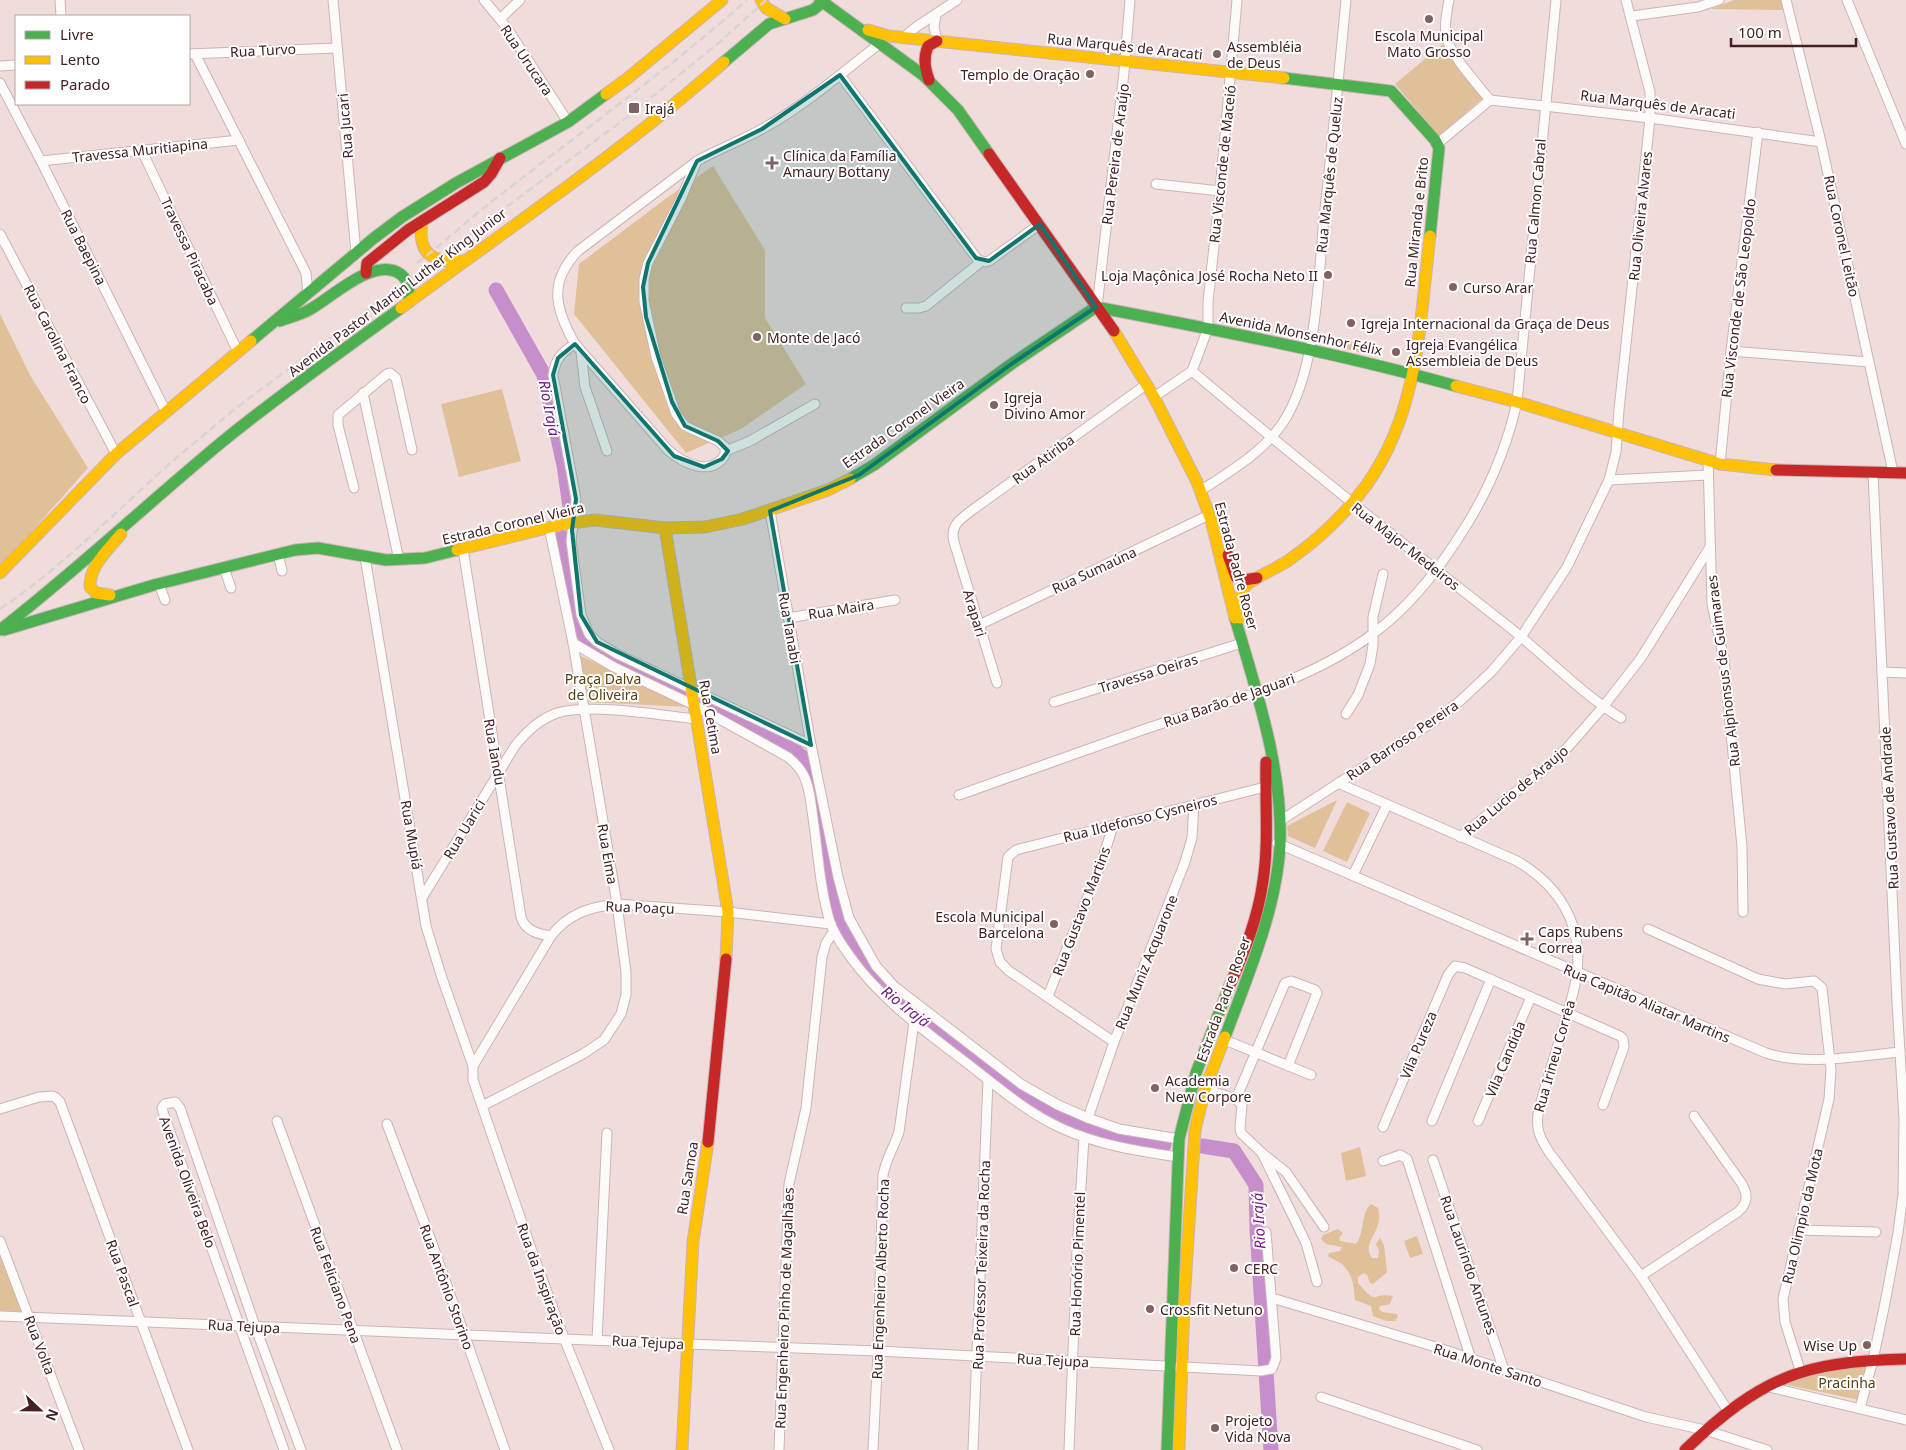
<svg xmlns="http://www.w3.org/2000/svg" width="1906" height="1450" viewBox="0 0 1906 1450" font-family="'Noto Sans',sans-serif">
  <style>
    .green { fill: #e0c099 }
    .lines { fill: none; stroke-linecap: round; stroke-linejoin: round }
    .river { stroke: #c68fcc; stroke-width: 15 }
    .street-casing { stroke: #cdb4b4; stroke-width: 11 }
    .fast-casing { stroke: #cdb4b4; stroke-width: 13 }
    .slow-casing { stroke: #cdb4b4; stroke-width: 13 }
    .jam-casing { stroke: #cdb4b4; stroke-width: 13 }
    .street { stroke: #fdfafa; stroke-width: 9 }
    .fast { stroke: #4caf50; stroke-width: 11 }
    .slow { stroke: #ffc107; stroke-width: 11 }
    .jam { stroke: #c62828; stroke-width: 11 }
    .rail { stroke: #d9d3d3; stroke-width: 2.5; stroke-dasharray: 8 4; stroke-linecap: butt }
    .marked { fill: #0f766e; fill-opacity: 0.2; stroke: #0f766e; stroke-width: 4; stroke-linejoin: round }
    .poi-dot { fill: #806262; stroke: #fff; stroke-width: 2 }
    .labels { text-anchor: middle; dominant-baseline: central; stroke-width: 4; stroke-linejoin: round; paint-order: stroke }
    .poi-label { font-size: 14px; fill: #432021; stroke: #fff; text-anchor: start }
    .street-label { font-size: 14px; fill: #432021; stroke: #fff }
    .park-label { font-size: 14px; fill: #594012; stroke: #fff }
    .water-label { font-size: 15px; font-style: italic; fill: #721985; stroke: #fff }
  </style>
  <rect width="100%" height="100%" fill="#f1dcdc"/>
  <g class="green">
    <path d="M1734,0H1785L1787,10L1711,9Z"/>
    <path d="M1443,44L1484,97L1439,136L1395,84Z"/>
    <path d="M713,166L765,250V318L806,384L741,429L686,453L574,314L579,264L668,197Z"/>
    <path d="M0,314L30,375L88,468L0,567Z"/>
    <path d="M1335,339L1364,344L1363,353L1334,346Z"/>
    <path d="M502,389L521,461L459,477L441,404Z"/>
    <path d="M579,655L690,707L585,702Z"/>
    <path d="M1337,800L1315,848L1288,836L1287,826Z"/>
    <path d="M1347,802L1370,813L1347,862L1323,851Z"/>
    <path d="M1360,1147L1366,1176L1346,1181L1341,1153Z"/>
    <path d="M1371,1204L1378,1208C1385,1232 1360,1241 1372,1258H1378L1379,1251L1376,1244L1380,1238L1384,1245L1387,1272L1373,1284L1370,1283L1367,1275L1364,1273L1358,1277V1283C1378,1307 1371,1292 1393,1296L1390,1304L1380,1306L1379,1309L1382,1312L1397,1314L1398,1317L1395,1321H1386L1373,1316L1371,1306L1355,1300C1354,1287 1353,1275 1343,1265C1339,1261 1333,1260 1328,1256L1329,1253L1340,1251L1342,1247L1326,1244L1321,1239L1323,1235L1338,1229L1343,1233L1339,1238L1340,1241L1356,1244C1365,1233 1360,1214 1371,1204Z"/>
    <path d="M1417,1236L1423,1254L1410,1258L1404,1241Z"/>
    <path d="M0,1245L24,1310L19,1315L0,1314Z"/>
    <path d="M1869,1363L1859,1400L1783,1384L1805,1374Z"/>
  </g>
  <g class="lines">
    <g class="river">
      <path d="M496,290L544,375L564,465L570,507"/>
      <path d="M562,537L576,623L590,643L600,651L688,694"/>
      <path d="M707,702C730,715 792,742 806,762C809,766 810,772 813,776L830,877L840,921L857,957L880,986L1008,1085L1045,1109L1069,1121L1106,1134L1164,1145"/>
      <path d="M1202,1146L1234,1151L1256,1185L1257,1229L1271,1450"/>
    </g>
    <g class="street-casing">
      <g id="street">
        <path d="M60,0L61,16"/>
        <path d="M333,0L356,253"/>
        <path d="M484,0L507,28L568,122"/>
        <path d="M1449,0C1447,11 1444,24 1446,35C1449,54 1478,85 1490,100"/>
        <path d="M1786,0L1821,142L1893,472"/>
        <path d="M1847,0L1906,144"/>
        <path d="M936,15L934,27L937,41"/>
        <path d="M1632,16L1698,7L1719,0"/>
        <path d="M500,19L520,0"/>
        <path d="M904,37L916,27L957,0"/>
        <path d="M189,54L337,48"/>
        <path d="M195,54L306,273L308,293"/>
        <path d="M0,66L16,65"/>
        <path d="M840,75L978,260L985,262L989,261L1040,224"/>
        <path d="M0,83L41,161L166,412"/>
        <path d="M1490,100L1650,118L1821,142"/>
        <path d="M1437,144L1490,100"/>
        <path d="M141,149L238,352"/>
        <path d="M41,161L239,140"/>
        <path d="M697,161L681,199L648,263L644,279V301L656,357L676,414L685,426L718,441L725,447V455C711,477 684,464 668,450L575,344C555,309 548,282 578,251L697,161C718,149 741,141 762,129C804,106 842,73 879,44"/>
        <path d="M1156,184L1220,191"/>
        <path d="M0,234L116,454"/>
        <path d="M1097,307L1124,72L1130,0"/>
        <path d="M906,308H919L926,306L982,261"/>
        <path d="M575,344C562,352 555,359 553,375L576,499L571,541L581,615L589,634L597,642L617,654L811,745L838,877L849,918L876,966L894,986L1021,1084L1058,1105L1088,1118L1119,1129L1179,1139"/>
        <path d="M1731,351L1869,362"/>
        <path d="M581,352L585,387L607,451"/>
        <path d="M1192,371C1294,457 1399,541 1504,623C1544,654 1579,692 1621,718"/>
        <path d="M363,393L399,560"/>
        <path d="M1154,397L1192,371L1208,328V302L1220,191L1237,0"/>
        <path d="M726,451L750,441L815,404"/>
        <path d="M1708,460L1712,604L1724,660L1742,847L1743,912"/>
        <path d="M1720,464L1731,351L1758,132"/>
        <path d="M1609,480L1708,475"/>
        <path d="M354,488L338,425V415L387,374L390,373L396,378L412,450"/>
        <path d="M1200,491C1229,472 1262,453 1282,424C1317,373 1318,280 1324,218C1332,146 1339,73 1346,0"/>
        <path d="M770,511L811,745"/>
        <path d="M463,549L521,917C525,931 538,934 551,936"/>
        <path d="M278,554L282,571"/>
        <path d="M365,557L426,926L441,975L473,1066V1080L529,1243L564,1338L609,1450"/>
        <path d="M224,568L231,588"/>
        <path d="M159,584L165,600"/>
        <path d="M788,618L895,600"/>
        <path d="M979,625L1209,515"/>
        <path d="M573,643L614,667L694,705L788,757C794,762 799,767 803,774C810,787 811,804 813,818C818,852 820,889 830,922C834,934 842,945 849,955C881,1000 925,1031 968,1064C998,1087 1026,1112 1061,1128C1098,1145 1138,1151 1178,1157"/>
        <path d="M1882,672L1906,673"/>
        <path d="M997,683L954,542C950,526 959,520 971,511L1147,384"/>
        <path d="M1054,702L1242,643"/>
        <path d="M1346,714L1358,695L1370,664L1373,645V617L1383,574"/>
        <path d="M1338,783L1517,861C1558,885 1583,923 1577,972C1575,992 1567,1013 1562,1032C1554,1058 1546,1083 1539,1109C1535,1127 1539,1137 1549,1152L1641,1276L1728,1411"/>
        <path d="M959,795C1022,773 1085,750 1148,728C1225,702 1308,683 1374,633C1409,607 1436,573 1459,537C1486,496 1506,451 1517,402L1556,0"/>
        <path d="M1280,821L1433,722L1460,701L1492,671L1521,637L1567,567L1609,480L1616,452L1619,410L1650,118V92L1626,0"/>
        <path d="M1460,837L1549,765L1567,748L1603,707L1641,658L1710,547"/>
        <path d="M1277,843L1766,1053C1806,1066 1858,1056 1900,1052"/>
        <path d="M1353,875L1387,805"/>
        <path d="M422,898L515,746C526,732 540,719 557,713C591,703 659,715 696,719"/>
        <path d="M1648,929L1758,979L1785,984L1814,981L1822,988L1831,1070L1829,1099L1783,1299L1785,1322L1801,1373"/>
        <path d="M1048,996L1101,864L1113,826"/>
        <path d="M1225,1040L1311,1075"/>
        <path d="M1114,1042L1009,971L1000,962L996,949L1008,857L1016,850L1265,787"/>
        <path d="M473,1066L551,936C568,914 589,907 617,904L728,912L831,924"/>
        <path d="M1288,1066L1317,993L1315,990L1291,981L1285,983L1236,1099L1242,1105L1240,1128L1241,1133L1262,1153L1306,1243L1317,1282"/>
        <path d="M1205,1089L1236,1099"/>
        <path d="M482,1106L583,1054L604,1040L621,1014L626,995V972L617,904L573,643L549,527"/>
        <path d="M0,1109L39,1097L52,1096L55,1097L60,1102L188,1450"/>
        <path d="M1088,1118L1114,1042L1185,862L1192,838L1194,804"/>
        <path d="M277,1121L397,1450"/>
        <path d="M1432,1121L1491,979"/>
        <path d="M1478,1121L1531,997"/>
        <path d="M387,1124L432,1243L505,1450"/>
        <path d="M1383,1127L1448,975L1455,966L1465,968L1620,1036L1623,1039L1624,1047L1603,1105"/>
        <path d="M1262,1153L1286,1172L1324,1227"/>
        <path d="M1433,1160L1504,1370"/>
        <path d="M1383,1161L1400,1155L1407,1159L1471,1359"/>
        <path d="M1798,1230L1876,1232"/>
        <path d="M0,1241L79,1450"/>
        <path d="M1641,1276L1738,1212C1748,1203 1748,1195 1742,1184L1694,1116"/>
        <path d="M1272,1298L1439,1348L1646,1417L1705,1430L1767,1450"/>
        <path d="M0,1316L687,1344L878,1351L1261,1371L1272,1369L1276,1358L1266,1232"/>
        <path d="M597,1340L607,1133"/>
        <path d="M1769,1387L1906,1420"/>
        <path d="M1321,1397L1477,1450"/>
        <path d="M1860,1408L1873,1360L1886,1298L1898,1233L1903,1194L1904,1119L1897,1002L1873,473"/>
        <path d="M284,1450L164,1115L162,1108L165,1104L175,1102L180,1108L255,1326L301,1450"/>
        <path d="M779,1450L789,1184L806,1108L822,957L826,943L834,931"/>
        <path d="M873,1450L878,1351L883,1175C886,1159 894,1147 899,1132L914,1022"/>
        <path d="M973,1450L988,1080"/>
        <path d="M1069,1450L1077,1251L1084,1138"/>
      </g>
    </g>
    <g class="fast-casing">
      <g id="fast">
        <path d="M820,0L923,75L958,110L989,154"/>
        <path d="M724,62L769,24L813,10L825,0"/>
        <path d="M1284,78L1391,91L1435,140L1439,148L1430,236"/>
        <path d="M1096,307C1217,330 1338,353 1456,386"/>
        <path d="M280,321C290,317 300,315 309,310C331,298 371,259 397,272C409,278 410,290 409,302"/>
        <path d="M251,341L374,238L402,217L456,183L568,122L606,94"/>
        <path d="M850,479L874,465L1010,365L1096,307"/>
        <path d="M0,630C79,569 151,500 228,437C284,392 343,350 401,308"/>
        <path d="M4,630L154,585L295,550L318,548L386,560L425,558L457,550"/>
        <path d="M1225,1037C1247,977 1277,909 1280,844C1283,769 1256,690 1235,618"/>
        <path d="M1167,1450L1179,1139L1196,1073L1229,987"/>
      </g>
    </g>
    <g class="slow-casing">
      <g id="slow">
        <path d="M761,0L766,8L785,19"/>
        <path d="M868,30L889,36L1284,78"/>
        <path d="M606,94L628,78L722,0"/>
        <path d="M422,221C417,254 432,263 463,261"/>
        <path d="M401,308C510,227 623,151 724,62"/>
        <path d="M1114,331L1154,397L1197,482L1211,520L1235,618"/>
        <path d="M1456,386L1517,402L1720,464L1776,470"/>
        <path d="M665,528L728,912L726,959"/>
        <path d="M457,550L563,524L595,520L665,528L705,527L743,519L828,490L850,479"/>
        <path d="M0,573L116,454L251,341"/>
        <path d="M110,595L96,593L90,587C89,566 109,549 121,534"/>
        <path d="M1240,618C1240,608 1238,597 1244,588C1250,579 1278,568 1289,560C1315,542 1338,521 1358,496C1419,421 1419,328 1430,236"/>
        <path d="M682,1450L693,1242L708,1142"/>
        <path d="M1179,1450L1184,1303L1195,1130L1205,1089L1225,1037"/>
      </g>
    </g>
    <g class="jam-casing">
      <g id="jam">
        <path d="M929,80C925,68 923,58 928,46L937,41"/>
        <path d="M989,154L1114,331"/>
        <path d="M366,273L367,263L408,230L484,182L491,174L500,158"/>
        <path d="M1776,470L1906,473"/>
        <path d="M1228,555L1236,577L1244,580L1257,578"/>
        <path d="M1229,987C1244,953 1258,918 1263,881C1269,842 1265,802 1266,762"/>
        <path d="M708,1142L726,959"/>
        <path d="M1685,1450C1718,1418 1755,1387 1799,1373C1833,1362 1871,1360 1906,1359"/>
      </g>
    </g>
    <use href="#street" class="street"/>
    <use href="#fast" class="fast"/>
    <use href="#slow" class="slow"/>
    <use href="#jam" class="jam"/>
    <g class="rail">
      <path d="M417,263C445,242 471,217 499,196C582,131 668,70 747,0"/>
      <path d="M0,609C64,566 117,510 174,460C195,442 216,425 236,408L630,115L721,41L766,0"/>
    </g>
  </g>
  <path class="marked" d="M840,75L976,258L989,261L1040,224L1096,307L1010,365L859,475L770,511L811,745L597,642L581,615L572,530L576,499L553,375L558,358L575,344L674,456L704,467L722,459L728,451L718,441L685,426L672,402L646,317L643,287L648,263L697,161L762,129Z"/>
  <g class="poi-dot">
    <circle cx="1429" cy="19" r="5"/>
    <circle cx="1217" cy="54" r="5"/>
    <circle cx="1090" cy="74" r="5"/>
    <rect x="628" y="102" width="12" height="12" rx="2.5"/>
    <path d="M769.5 155.5h5v5h5v5h-5v5h-5v-5h-5v-5h5z"/>
    <circle cx="1328" cy="275" r="5"/>
    <circle cx="1453" cy="287" r="5"/>
    <circle cx="1351" cy="323" r="5"/>
    <circle cx="757" cy="337" r="5"/>
    <circle cx="1396" cy="352" r="5"/>
    <circle cx="994" cy="405" r="5"/>
    <circle cx="1054" cy="924" r="5"/>
    <path d="M1524.5 931.5h5v5h5v5h-5v5h-5v-5h-5v-5h5z"/>
    <circle cx="1155" cy="1088" r="5"/>
    <circle cx="1234" cy="1268" r="5"/>
    <circle cx="1150" cy="1309" r="5"/>
    <circle cx="1867" cy="1345" r="5"/>
    <circle cx="1215" cy="1428" r="5"/>
  </g>
  <g class="labels">
    <g class="poi-label">
      <text x="1429" y="35" text-anchor="middle">Escola Municipal<tspan x="1429" dy="16">Mato Grosso</tspan></text>
      <text x="1227" y="46">Assembléia<tspan x="1227" dy="16">de Deus</tspan></text>
      <text x="1080" y="74" text-anchor="end">Templo de Oração</text>
      <text x="645" y="108">Irajá</text>
      <text x="783" y="155">Clínica da Família<tspan x="783" dy="16">Amaury Bottany</tspan></text>
      <text x="1318" y="275" text-anchor="end">Loja Maçônica José Rocha Neto II</text>
      <text x="1463" y="287">Curso Arar</text>
      <text x="1361" y="323">Igreja Internacional da Graça de Deus</text>
      <text x="767" y="337">Monte de Jacó</text>
      <text x="1406" y="344">Igreja Evangélica<tspan x="1406" dy="16">Assembleia de Deus</tspan></text>
      <text x="1004" y="397">Igreja<tspan x="1004" dy="16">Divino Amor</tspan></text>
      <text x="1044" y="916" text-anchor="end">Escola Municipal<tspan x="1044" dy="16">Barcelona</tspan></text>
      <text x="1538" y="931">Caps Rubens<tspan x="1538" dy="16">Correa</tspan></text>
      <text x="1165" y="1080">Academia<tspan x="1165" dy="16">New Corpore</tspan></text>
      <text x="1244" y="1268">CERC</text>
      <text x="1160" y="1309">Crossfit Netuno</text>
      <text x="1857" y="1345" text-anchor="end">Wise Up</text>
      <text x="1225" y="1420">Projeto<tspan x="1225" dy="16">Vida Nova</tspan></text>
    </g>
    <g class="street-label">
      <text transform="translate(1125 46) rotate(6)">Rua Marquês de Aracati</text>
      <text transform="translate(263 50) rotate(-3)">Rua Turvo</text>
      <text transform="translate(527 60) rotate(56)">Rua Urucara</text>
      <text transform="translate(1658 104) rotate(7)">Rua Marquês de Aracati</text>
      <text transform="translate(345 126) rotate(-95)">Rua Jucari</text>
      <text transform="translate(140 150) rotate(-6)">Travessa Muritiapina</text>
      <text transform="translate(1115 154) rotate(-83)">Rua Pereira de Araújo</text>
      <text transform="translate(1222 164) rotate(-84)">Rua Visconde de Maceió</text>
      <text transform="translate(1329 175) rotate(-84)">Rua Marquês de Queluz</text>
      <text transform="translate(1535 201) rotate(-85)">Rua Calmon Cabral</text>
      <text transform="translate(1640 216) rotate(-84)">Rua Oliveira Alvares</text>
      <text transform="translate(1416 222) rotate(-84)">Rua Miranda e Brito</text>
      <text transform="translate(1842 236) rotate(78)">Rua Coronel Leitão</text>
      <text transform="translate(84 247) rotate(63)">Rua Baepina</text>
      <text transform="translate(190 251) rotate(65)">Travessa Piracaba</text>
      <text transform="translate(397 292) rotate(-37)">Avenida Pastor Martin Luther King Junior</text>
      <text transform="translate(1738 298) rotate(-83)">Rua Visconde de São Leopoldo</text>
      <text transform="translate(1301 333) rotate(12)">Avenida Monsenhor Félix</text>
      <text transform="translate(58 344) rotate(63)">Rua Carolina Franco</text>
      <text transform="translate(903 423) rotate(-35)">Estrada Coronel Vieira</text>
      <text transform="translate(1043 459) rotate(-36)">Rua Atiriba</text>
      <text transform="translate(513 523) rotate(-13)">Estrada Coronel Vieira</text>
      <text transform="translate(1406 546) rotate(38)">Rua Major Medeiros</text>
      <text transform="translate(1237 566) rotate(75)">Estrada Padre Roser</text>
      <text transform="translate(1094 570) rotate(-25)">Rua Sumaúna</text>
      <text transform="translate(841 609) rotate(-9)">Rua Maira</text>
      <text transform="translate(975 613) rotate(73)">Arapari</text>
      <text transform="translate(790 628) rotate(80)">Rua Tanabi</text>
      <text transform="translate(1723 671) rotate(-97)">Rua Alphonsus de Guimaraes</text>
      <text transform="translate(1148 673) rotate(-17)">Travessa Oeiras</text>
      <text transform="translate(1229 700) rotate(-19)">Rua Barão de Jaguari</text>
      <text transform="translate(711 717) rotate(80)">Rua Cetima</text>
      <text transform="translate(1402 740) rotate(-34)">Rua Barroso Pereira</text>
      <text transform="translate(495 752) rotate(80)">Rua Iandu</text>
      <text transform="translate(1516 790) rotate(-40)">Rua Lucio de Araujo</text>
      <text transform="translate(1889 808) rotate(-93)">Rua Gustavo de Andrade</text>
      <text transform="translate(1140 818) rotate(-14)">Rua Ildefonso Cysneiros</text>
      <text transform="translate(464 829) rotate(-59)">Rua Uarici</text>
      <text transform="translate(412 835) rotate(80)">Rua Mupiá</text>
      <text transform="translate(608 854) rotate(80)">Rua Eima</text>
      <text transform="translate(640 907) rotate(2)">Rua Poaçu</text>
      <text transform="translate(1081 911) rotate(-69)">Rua Gustavo Martins</text>
      <text transform="translate(1146 962) rotate(-68)">Rua Muniz Acquarone</text>
      <text transform="translate(1223 999) rotate(-70)">Estrada Padre Roser</text>
      <text transform="translate(1647 1003) rotate(23)">Rua Capitão Aliatar Martins</text>
      <text transform="translate(1418 1045) rotate(-67)">Vila Pureza</text>
      <text transform="translate(1554 1056) rotate(-74)">Rua Irineu Corrêa</text>
      <text transform="translate(1505 1059) rotate(-67)">Vila Candida</text>
      <text transform="translate(687 1178) rotate(-81)">Rua Samoa</text>
      <text transform="translate(188 1182) rotate(70)">Avenida Oliveira Belo</text>
      <text transform="translate(1802 1216) rotate(-77)">Rua Olimpio da Mota</text>
      <text transform="translate(1077 1264) rotate(-88)">Rua Honório Pimentel</text>
      <text transform="translate(981 1265) rotate(-88)">Rua Professor Teixeira da Rocha</text>
      <text transform="translate(1469 1265) rotate(71)">Rua Laurindo Antunes</text>
      <text transform="translate(123 1273) rotate(70)">Rua Pascal</text>
      <text transform="translate(542 1279) rotate(70)">Rua da Inspiração</text>
      <text transform="translate(880 1279) rotate(-88)">Rua Engenheiro Alberto Rocha</text>
      <text transform="translate(336 1285) rotate(70)">Rua Feliciano Pena</text>
      <text transform="translate(447 1287) rotate(70)">Rua Antônio Storino</text>
      <text transform="translate(784 1308) rotate(-88)">Rua Engenheiro Pinho de Magalhães</text>
      <text transform="translate(244 1326) rotate(3)">Rua Tejupa</text>
      <text transform="translate(648 1342) rotate(3)">Rua Tejupa</text>
      <text transform="translate(40 1345) rotate(69)">Rua Volta</text>
      <text transform="translate(1053 1360) rotate(3)">Rua Tejupa</text>
      <text transform="translate(1488 1365) rotate(18)">Rua Monte Santo</text>
    </g>
    <g class="park-label">
      <text x="603" y="678">Praça Dalva<tspan x="603" dy="16">de Oliveira</tspan></text>
      <text x="1847" y="1382">Pracinha</text>
    </g>
    <g class="water-label">
      <text transform="translate(550 408) rotate(79)">Rio Irajá</text>
      <text transform="translate(906 1006) rotate(38)">Rio Irajá</text>
      <text transform="translate(1258 1221) rotate(-93)">Rio Irajá</text>
    </g>
  </g>
  <rect x="15" y="15" width="175" height="90" fill="#ffffff" stroke="#b4a6a6"/>
  <rect x="25" y="31" width="25" height="8" fill="#4caf50" stroke="#b4a6a6"/>
  <text x="60" y="40" font-size="15" fill="#432021">Livre</text>
  <rect x="25" y="56" width="25" height="8" fill="#ffc107" stroke="#b4a6a6"/>
  <text x="60" y="65" font-size="15" fill="#432021">Lento</text>
  <rect x="25" y="81" width="25" height="8" fill="#c62828" stroke="#b4a6a6"/>
  <text x="60" y="90" font-size="15" fill="#432021">Parado</text>
  <g transform="translate(40 1410) rotate(112)" stroke="#ffffff" stroke-width="4" paint-order="stroke">
  <path d="M0-4L9 19L0 12L-9 19Z" fill="#432021"/>
  <text y="-8" font-size="14" font-weight="bold" text-anchor="middle" fill="#432021">N</text>
  </g>
  <path d="M1731 38v8h125v-8" fill="none" stroke="#432021" stroke-width="2.5"/>
  <text x="1738" y="38" font-size="15" fill="#432021" stroke="#ffffff" stroke-width="4" paint-order="stroke">100 m</text>
</svg>
